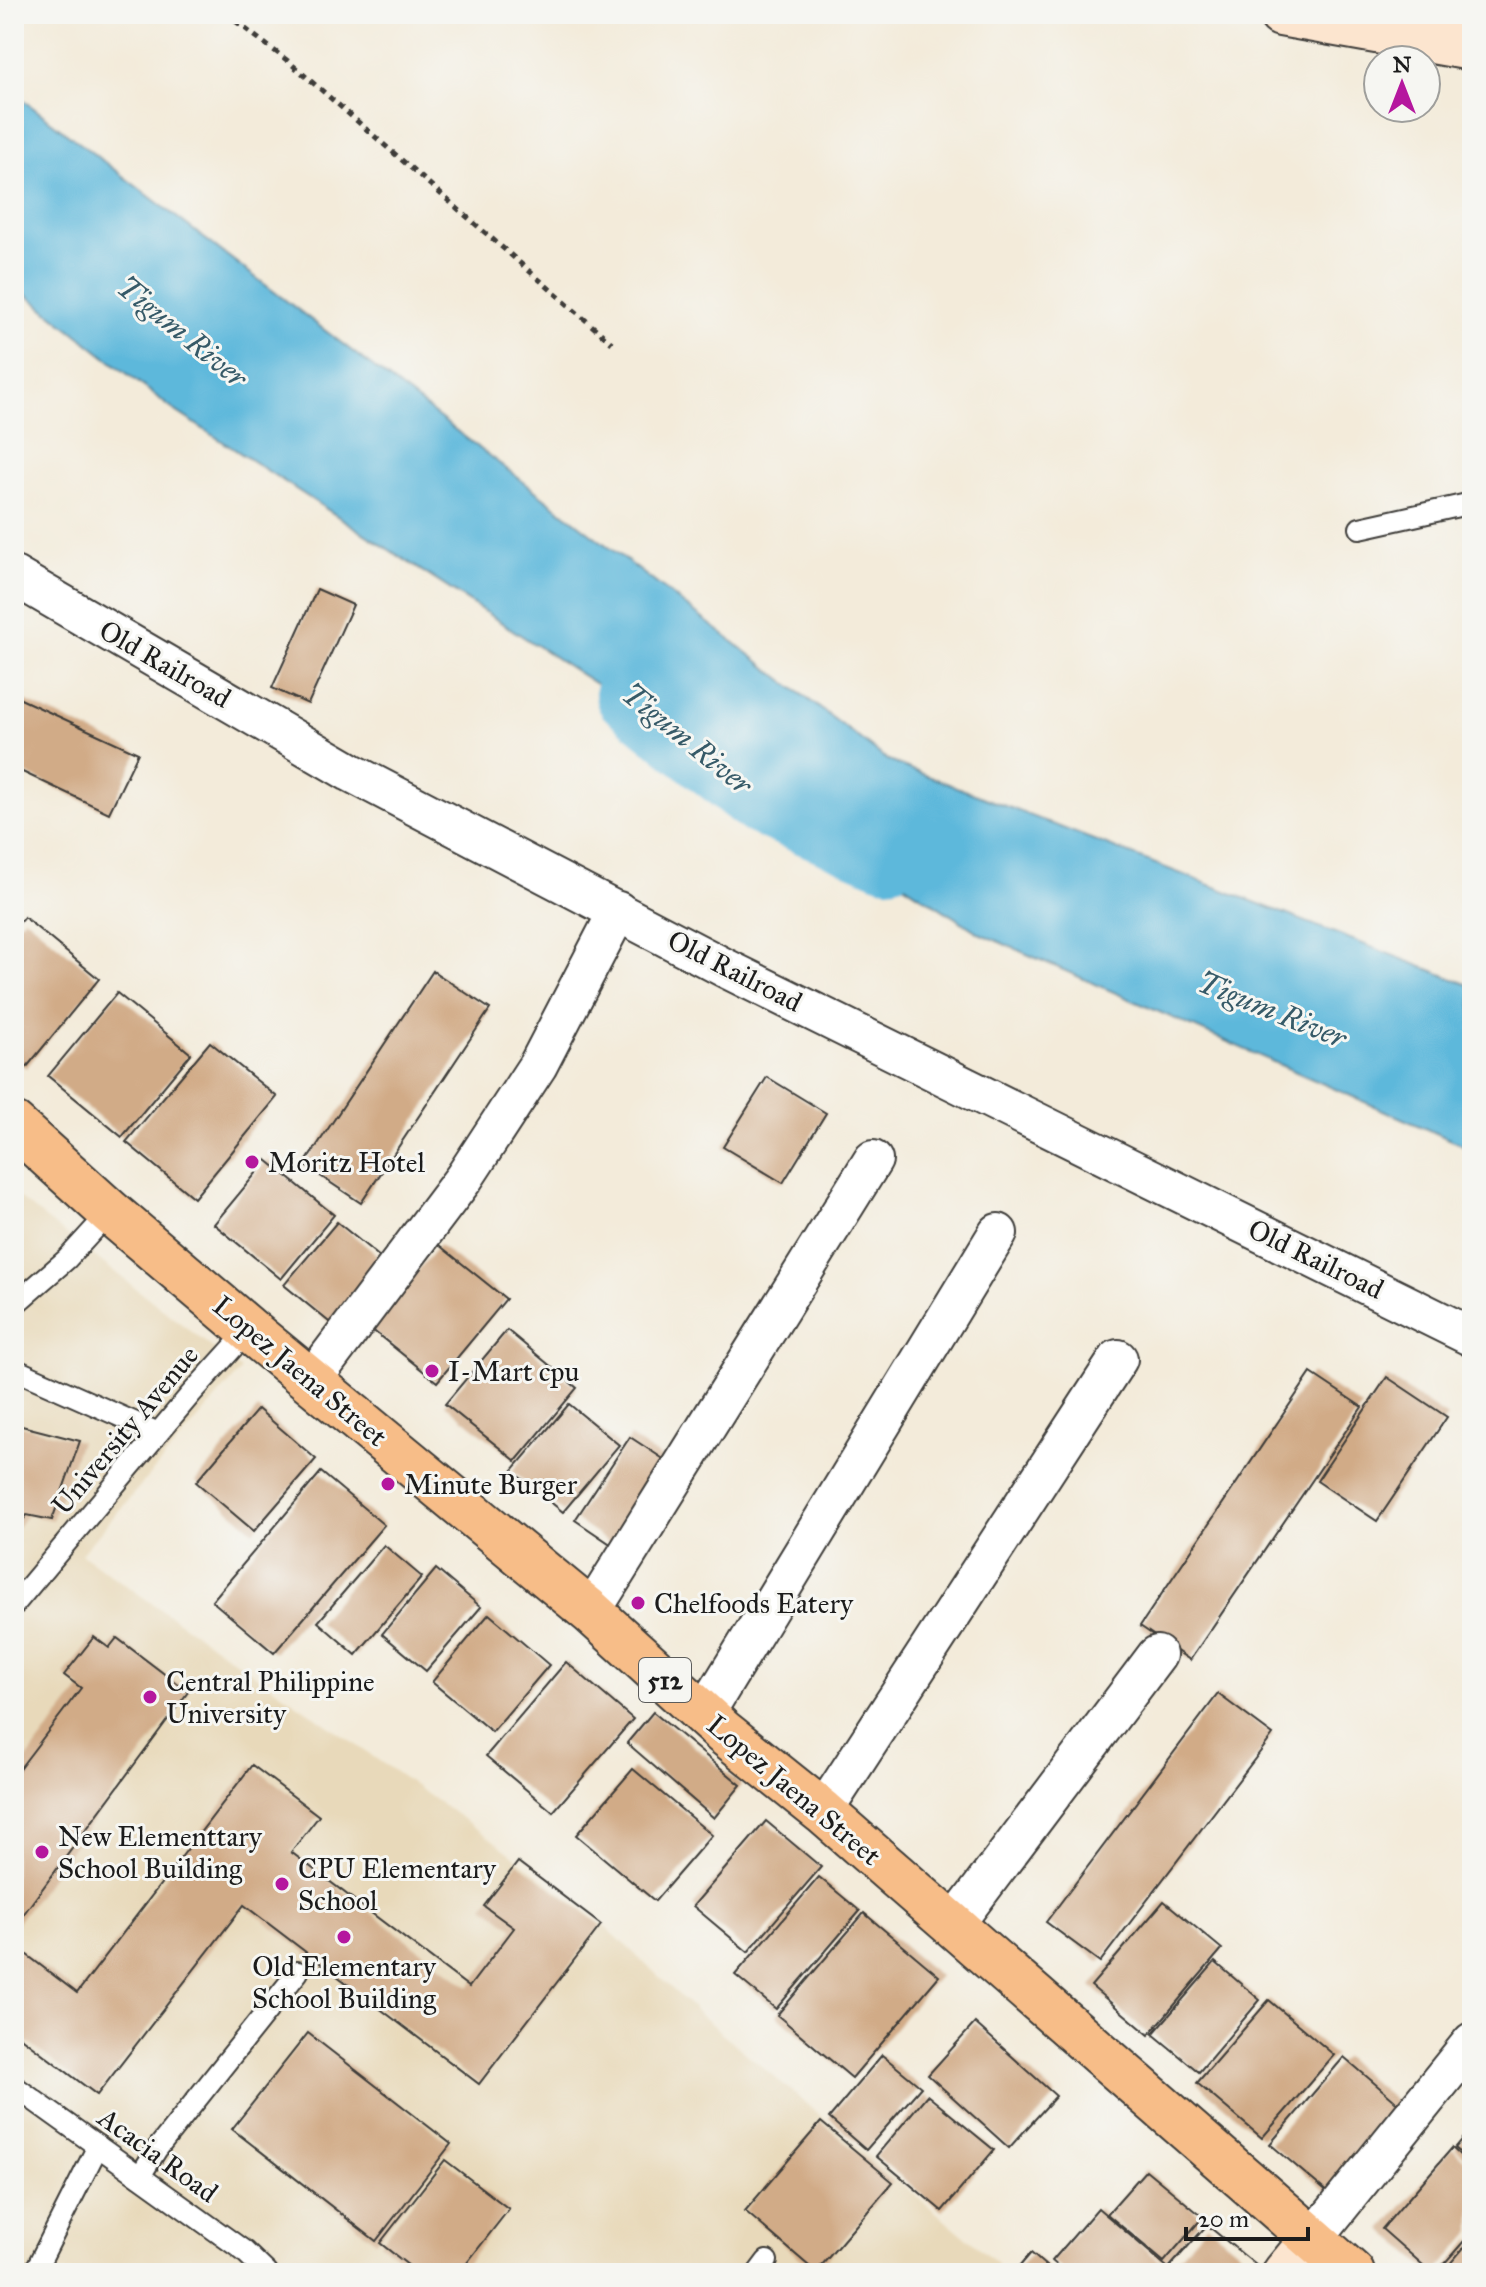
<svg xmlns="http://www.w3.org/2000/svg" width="1486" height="2287" viewBox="0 0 1486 2287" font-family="'IM FELL Great Primer',serif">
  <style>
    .built { fill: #e8d9ba }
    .water { fill: #5db8db; stroke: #3c6a7c; stroke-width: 2 }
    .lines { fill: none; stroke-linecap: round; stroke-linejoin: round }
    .river { stroke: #5db8db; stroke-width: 72 }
    .building { fill: #d1ab87 }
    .lane-casing { stroke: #3c3b38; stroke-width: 24 }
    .street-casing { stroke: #3c3b38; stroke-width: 42 }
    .secondary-casing { stroke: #3c3b38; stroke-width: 48 }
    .primary-casing { stroke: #3c3b38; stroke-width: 48 }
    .path { stroke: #3c3b38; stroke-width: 5; stroke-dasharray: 6 6; stroke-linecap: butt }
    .lane { stroke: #fff; stroke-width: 20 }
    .street { stroke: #fff; stroke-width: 38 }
    .secondary { stroke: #fce5cf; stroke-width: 44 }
    .primary { stroke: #f7bd88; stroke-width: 44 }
    .poi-dot { fill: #b5179e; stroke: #f6f6f2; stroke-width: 3 }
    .labels { text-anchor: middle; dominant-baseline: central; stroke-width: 6; stroke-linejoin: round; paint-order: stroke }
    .shield { fill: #f6f6f2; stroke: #5d5d5c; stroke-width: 2 }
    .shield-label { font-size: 26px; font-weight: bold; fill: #1c1c1c }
    .street-label { font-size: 28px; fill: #1c1c1c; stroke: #f6f6f2 }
    .poi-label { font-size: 28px; fill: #1c1c1c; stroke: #f6f6f2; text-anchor: start }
    .water-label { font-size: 30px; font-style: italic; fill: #365a68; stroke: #f6f6f2 }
  </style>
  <rect width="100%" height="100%" fill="#f6f6f2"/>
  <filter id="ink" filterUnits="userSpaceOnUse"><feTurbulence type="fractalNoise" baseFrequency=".0125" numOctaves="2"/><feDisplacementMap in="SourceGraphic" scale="16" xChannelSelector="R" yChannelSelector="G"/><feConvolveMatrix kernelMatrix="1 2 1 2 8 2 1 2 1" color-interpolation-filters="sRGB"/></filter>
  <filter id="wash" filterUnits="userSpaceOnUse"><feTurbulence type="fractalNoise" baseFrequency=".006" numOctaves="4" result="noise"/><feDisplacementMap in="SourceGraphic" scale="32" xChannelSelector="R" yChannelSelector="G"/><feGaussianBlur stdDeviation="1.8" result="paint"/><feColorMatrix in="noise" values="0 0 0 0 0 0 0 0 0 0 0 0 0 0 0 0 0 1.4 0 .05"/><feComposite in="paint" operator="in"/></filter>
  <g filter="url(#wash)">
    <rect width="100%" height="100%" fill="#f3ebda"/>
    <path class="built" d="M14,1194L241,1370L81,1554L493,1840L606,1927L699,2014L998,2264L991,2273H14Z"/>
    <path class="water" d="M14,93L889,761L1472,986V1149L979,933L171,408L14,285Z"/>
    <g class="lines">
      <path class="river" d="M631,694L762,800L888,853"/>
    </g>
    <g id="blocks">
      <g class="building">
        <path d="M317,589L353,605L308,704L272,688Z"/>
        <path d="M14,696L138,753L109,813L14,768Z"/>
        <path d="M24,917L99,979L26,1068L14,1058V929Z"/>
        <path d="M433,971L490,1009L361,1203L304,1165Z"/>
        <path d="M117,993L191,1054L122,1137L48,1076Z"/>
        <path d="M210,1042L277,1097L194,1198L126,1142Z"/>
        <path d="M767,1077L826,1113L783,1183L723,1147Z"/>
        <path d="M267,1160L334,1215L281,1279L214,1224Z"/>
        <path d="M337,1222L387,1263L334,1326L284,1285Z"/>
        <path d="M439,1245L506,1299L437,1382L370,1328Z"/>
        <path d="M507,1330L577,1388L516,1461L445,1404Z"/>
        <path d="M1311,1373L1362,1407L1190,1660L1140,1626Z"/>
        <path d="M1387,1377L1447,1417L1377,1521L1317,1481Z"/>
        <path d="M569,1404L619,1445L563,1512L512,1471Z"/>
        <path d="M258,1409L316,1459L254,1531L196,1482Z"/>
        <path d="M14,1424L80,1441L52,1520L27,1515L14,1532Z"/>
        <path d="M630,1437L671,1464L615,1547L575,1520Z"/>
        <path d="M321,1472L384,1525L274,1653L212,1601Z"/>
        <path d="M384,1545L422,1577L356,1655L318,1622Z"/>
        <path d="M436,1569L481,1607L426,1671L382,1634Z"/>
        <path d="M489,1614L549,1665L492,1732L432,1682Z"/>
        <path d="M94,1637L109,1648L117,1638L188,1692L14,1927V1776L81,1688L64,1675Z"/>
        <path d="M566,1662L633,1719L553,1812L486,1756Z"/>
        <path d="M1218,1694L1273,1735L1100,1962L1046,1922Z"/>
        <path d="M653,1712L741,1785L714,1818L627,1743Z"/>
        <path d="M252,1765L319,1816L291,1852L469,1987L514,1928L484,1906L518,1862L601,1925L479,2084L244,1905L97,2095L14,2032V1945L77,1993Z"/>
        <path d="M633,1769L712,1835L655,1901L576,1835Z"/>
        <path d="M766,1821L821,1867L748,1952L693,1906Z"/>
        <path d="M819,1877L860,1911L776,2009L735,1975Z"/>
        <path d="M1164,1901L1222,1949L1149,2035L1091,1986Z"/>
        <path d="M864,1913L939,1976L852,2078L777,2015Z"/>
        <path d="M1215,1962L1260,2000L1199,2072L1153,2034Z"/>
        <path d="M1269,2000L1334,2055L1262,2138L1197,2083Z"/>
        <path d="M975,2023L1056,2096L1009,2148L928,2075Z"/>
        <path d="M308,2033L451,2144L376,2241L232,2129Z"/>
        <path d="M882,2055L921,2087L866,2150L829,2118Z"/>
        <path d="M1344,2057L1408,2112L1334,2198L1270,2144Z"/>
        <path d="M927,2095L994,2150L942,2211L876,2156Z"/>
        <path d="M821,2122L893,2182L816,2272L745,2211Z"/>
        <path d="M1472,2128V2162L1455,2148Z"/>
        <path d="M1452,2148L1472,2166V2232L1436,2273H1432L1382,2229Z"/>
        <path d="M445,2160L509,2209L459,2273H418L380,2243Z"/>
        <path d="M1146,2170L1203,2217L1164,2262L1107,2214Z"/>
        <path d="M1098,2208L1167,2267L1162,2273H1066L1052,2261Z"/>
        <path d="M1207,2225L1256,2265L1249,2273H1173L1168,2269Z"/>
        <path d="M1472,2238V2273H1442Z"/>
        <path d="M1031,2253L1054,2273H1014Z"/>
      </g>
    </g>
  </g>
  <g filter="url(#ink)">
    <use href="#blocks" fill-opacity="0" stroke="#3c3b38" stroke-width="2"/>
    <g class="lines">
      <g class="lane-casing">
        <g id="lane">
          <path d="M1360,528L1472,503"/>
          <path d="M14,1305L67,1259L110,1212"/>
          <path d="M14,1369L158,1433"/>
          <path d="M14,1605L191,1394L249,1330"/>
          <path d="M14,2086L244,2251L267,2273"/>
          <path d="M140,2176L157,2149L298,1972"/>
          <path d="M34,2273L98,2146"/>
          <path d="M758,2273L767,2261"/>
        </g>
      </g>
      <g class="street-casing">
        <g id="street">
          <path d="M14,576L350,772L727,969L1472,1337"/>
          <path d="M311,1381L464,1178L538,1065L618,911"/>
          <path d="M591,1612L873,1160"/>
          <path d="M704,1715L998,1233"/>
          <path d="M823,1812L1118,1359"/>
          <path d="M953,1926L1157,1655"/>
          <path d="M1313,2239L1472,2042"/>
        </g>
      </g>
      <g class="secondary-casing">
        <g id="secondary">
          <path d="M1281,14L1472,48"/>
          <path d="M1285,2273L1313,2239"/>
        </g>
      </g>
      <g class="primary-casing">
        <path id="primary" d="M14,1125L110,1212L249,1330L591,1612L723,1732L823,1812L1352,2273"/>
      </g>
      <path class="path" d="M226,14L288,61L612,343"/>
      <use href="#lane" class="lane"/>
      <use href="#street" class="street"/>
      <use href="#secondary" class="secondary"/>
      <use href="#primary" class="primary"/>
    </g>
  </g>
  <g class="poi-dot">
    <circle cx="252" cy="1162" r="8"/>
    <circle cx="432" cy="1371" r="8"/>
    <circle cx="388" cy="1484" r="8"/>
    <circle cx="638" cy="1603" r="8"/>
    <circle cx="150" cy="1697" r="8"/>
    <circle cx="42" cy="1852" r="8"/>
    <circle cx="282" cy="1884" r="8"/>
    <circle cx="344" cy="1937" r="8"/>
  </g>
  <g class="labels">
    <rect class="shield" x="639" y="1658" width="52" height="44" rx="6"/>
    <g class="shield-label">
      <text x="665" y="1680">512</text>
    </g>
    <g class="street-label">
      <text transform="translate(165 664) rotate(30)">Old Railroad</text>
      <text transform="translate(735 971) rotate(27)">Old Railroad</text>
      <text transform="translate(1316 1259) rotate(26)">Old Railroad</text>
      <text transform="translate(300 1371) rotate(40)">Lopez Jaena Street</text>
      <text transform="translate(125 1430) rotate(-50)">University Avenue</text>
      <text transform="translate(794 1790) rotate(40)">Lopez Jaena Street</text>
      <text transform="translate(158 2155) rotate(36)">Acacia Road</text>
    </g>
    <g class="poi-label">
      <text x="268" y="1162">Moritz Hotel</text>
      <text x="448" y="1371">I-Mart cpu</text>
      <text x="404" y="1484">Minute Burger</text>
      <text x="654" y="1603">Chelfoods Eatery</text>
      <text x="166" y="1681">Central Philippine<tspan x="166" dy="32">University</tspan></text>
      <text x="58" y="1836">New Elementtary<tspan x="58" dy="32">School Building</tspan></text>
      <text x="298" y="1868">CPU Elementary<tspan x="298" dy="32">School</tspan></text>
      <text x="344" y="1966" text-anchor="middle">Old Elementary<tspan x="344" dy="32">School Building</tspan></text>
    </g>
    <g class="water-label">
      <text transform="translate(182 332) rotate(39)">Tigum River</text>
      <text transform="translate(687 739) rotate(39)">Tigum River</text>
      <text transform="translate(1272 1010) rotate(22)">Tigum River</text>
    </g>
  </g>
  <rect width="1486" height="2287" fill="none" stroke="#f6f6f2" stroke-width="48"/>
  <g transform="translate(1402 84)"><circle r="38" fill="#f6f6f2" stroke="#9f9f9c" stroke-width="2"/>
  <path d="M0-6L14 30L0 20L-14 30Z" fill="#b5179e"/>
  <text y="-12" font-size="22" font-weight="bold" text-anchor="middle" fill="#1c1c1c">N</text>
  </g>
  <path d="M1186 2227v12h122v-12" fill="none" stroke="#1c1c1c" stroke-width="4"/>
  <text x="1198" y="2227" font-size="24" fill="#1c1c1c" stroke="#f6f6f2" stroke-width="6" paint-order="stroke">20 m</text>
</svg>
